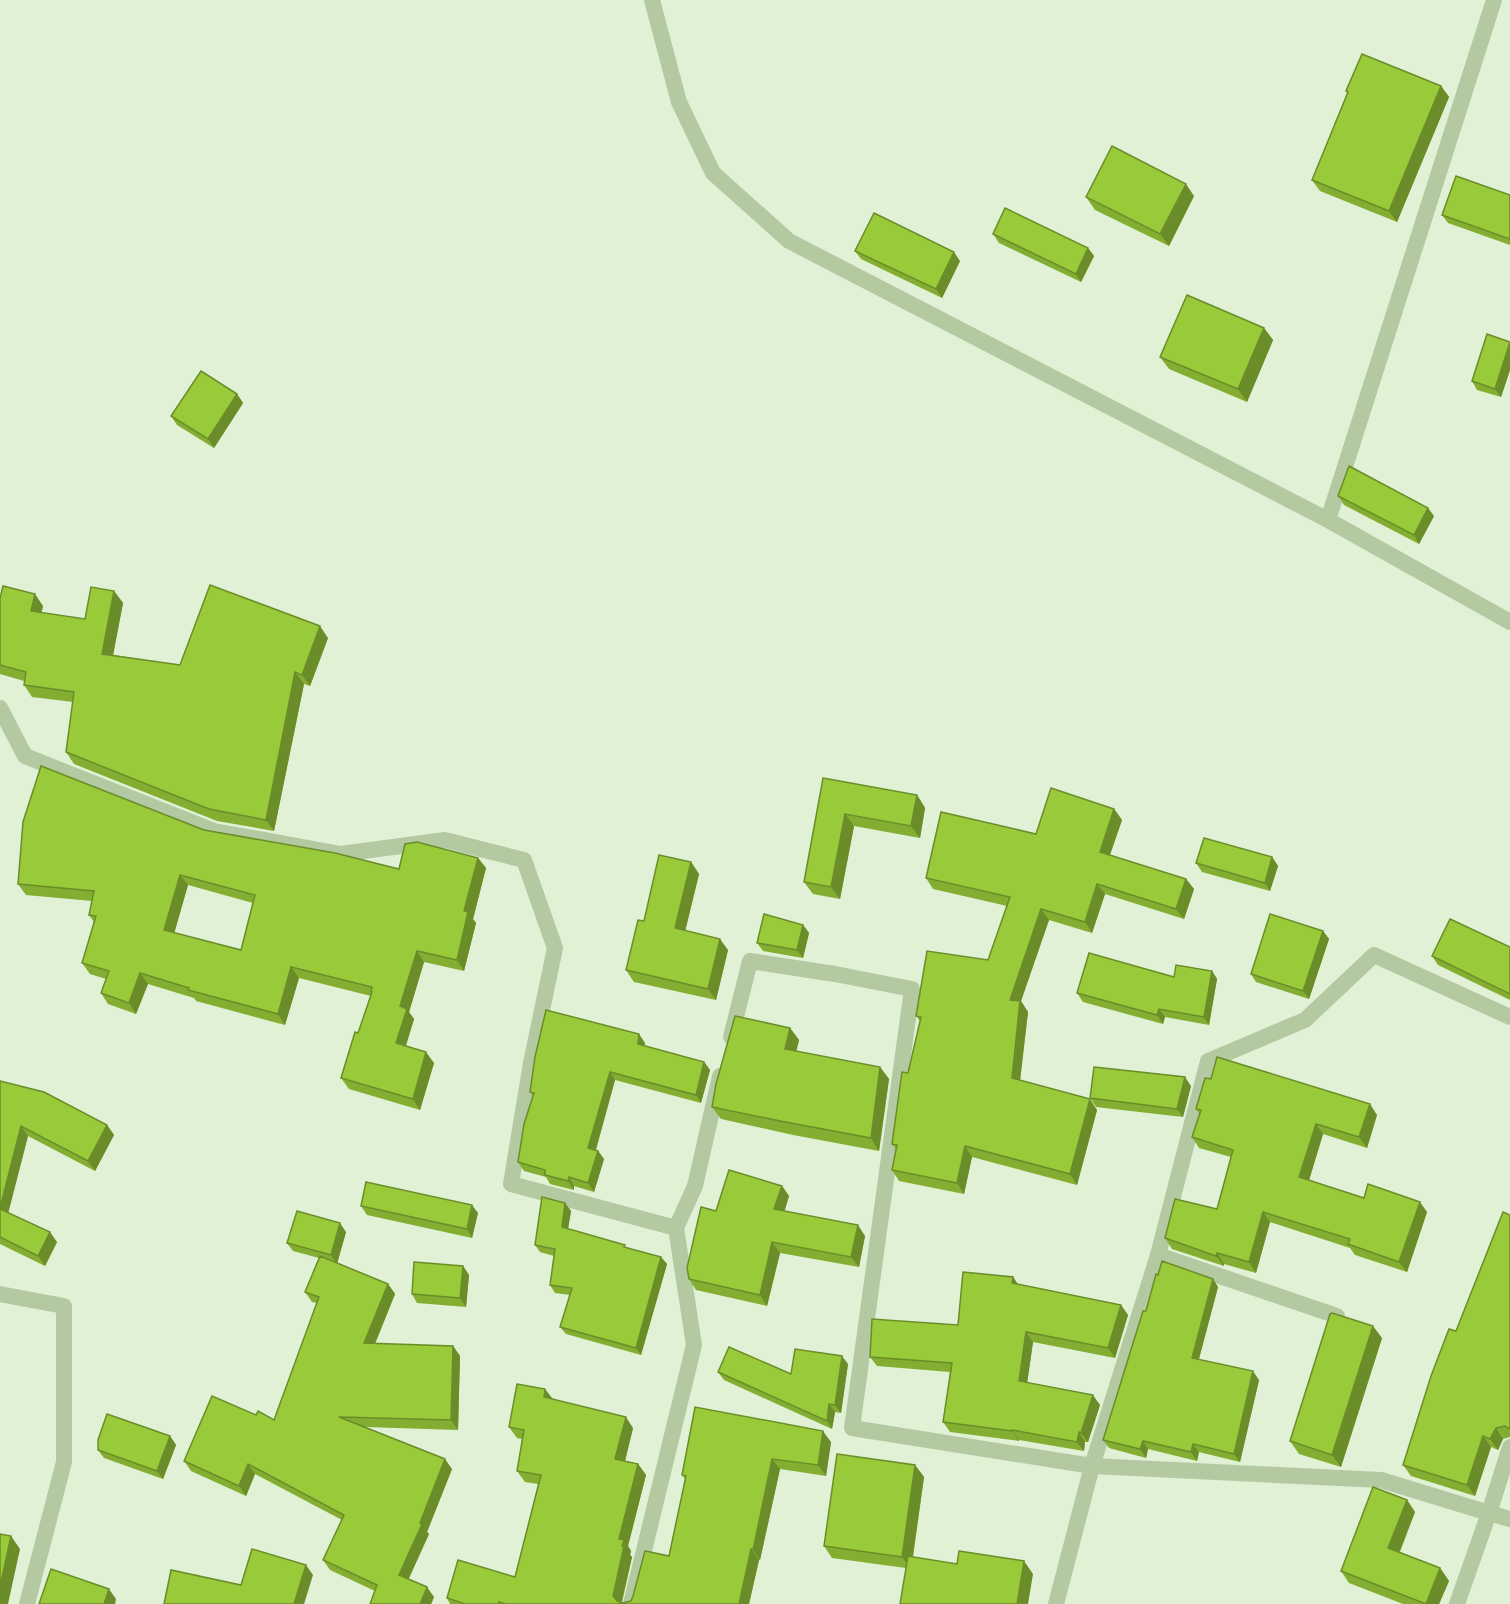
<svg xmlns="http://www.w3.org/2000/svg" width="1510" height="1604" viewBox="0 0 1510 1604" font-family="'DM Sans',sans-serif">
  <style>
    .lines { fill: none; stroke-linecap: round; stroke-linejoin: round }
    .minor { stroke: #b3c9a2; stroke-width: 16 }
    .tertiary { stroke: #b3c9a2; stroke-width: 16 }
    .wall { fill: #84ae32; fill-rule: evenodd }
    .shaded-wall { fill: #6b8d29 }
    .building { fill: #99ca3a; stroke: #6b8d29; stroke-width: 1.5; fill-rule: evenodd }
  </style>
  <rect width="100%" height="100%" fill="#e0f1d5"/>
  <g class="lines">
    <g class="minor">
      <path d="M652,0L679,102L713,173L789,241L1328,520"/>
      <path d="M1494,0L1328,520L1510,622"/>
      <path d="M0,708L25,756L214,831L341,854L445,840L524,860L555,948L531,1063L511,1184L676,1228L695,1186L720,1076"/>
      <path d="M731,1037L750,961L835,974L912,989L852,1428L1092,1466L1381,1480L1489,1513L1510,1447"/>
      <path d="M1158,1255L1337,1316"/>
      <path d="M0,1294L64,1306V1462L27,1604"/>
      <path d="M631,1604L694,1345L676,1228"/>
      <path d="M1056,1604L1092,1466L1158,1255L1208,1061L1305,1020L1374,955L1510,1017"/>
    </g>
    <path class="tertiary" d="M1457,1604L1489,1513L1510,1519"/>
  </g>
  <g class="wall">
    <path d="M1441,86L1449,97L1397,222L1320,191L1312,180L1348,93L1346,91Z"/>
    <path d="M1510,195V245L1448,223L1442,215Z"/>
    <path d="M1194,196L1169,246L1095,210L1086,197Z"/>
    <path d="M993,234L1088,248L1094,256L1081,282L999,243Z"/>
    <path d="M855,251L960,261L942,298L861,259Z"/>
    <path d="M1264,328L1273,340L1247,402L1169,369L1160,357Z"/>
    <path d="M1510,342V370L1501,397L1477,390L1472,381Z"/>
    <path d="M237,394L243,403L214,448L177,425L171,416Z"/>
    <path d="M1338,496L1434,516L1419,544L1344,505Z"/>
    <path d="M114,591L123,603L113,655L180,665L328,638L310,686L304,684L274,831L217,821L74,764L66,752L73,702L32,697L24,685V681L0,674V598L43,606L41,613L85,619Z"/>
    <path d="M823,778L917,795L925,808L920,838L854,826L840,899L813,894L804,882Z"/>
    <path d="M1114,809L1122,820L1110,855L1186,879L1194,889L1184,919L1105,894L1092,933L1049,920L1021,1001L1028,1012L1020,1081L1097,1110L1077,1185L972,1157L964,1194L899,1181L892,1170L896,1149L892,1144L920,1021L916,1016L988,960L1007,906L933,889L926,878L1036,834Z"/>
    <path d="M204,830L399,869L478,858L486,868L473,919L476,923L464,971L424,962L409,1012L414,1019L406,1046L434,1063L420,1110L349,1089L341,1078L358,1033L371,996L299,978L285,1025L196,1001L194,998L148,984L136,1014L108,1004L101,993L106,979L90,974L82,963L94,922L89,915L92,901L26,895L18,884ZM188,885L253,903L241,950L174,933Z"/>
    <path d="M1272,857L1278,866L1270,891L1202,872L1196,863Z"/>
    <path d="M691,862L699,874L685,931L728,950L716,1000L634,982L626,970L644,921Z"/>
    <path d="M803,925L809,933L803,958L763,951L757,943Z"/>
    <path d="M1323,931L1329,939L1309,999L1256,982L1251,974Z"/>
    <path d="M1510,947V1000L1438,965L1432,956Z"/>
    <path d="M1212,971L1217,979L1209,1025L1165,1017L1163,1024L1083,1002L1077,993Z"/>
    <path d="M790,1028L799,1040L796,1051L880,1067L889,1079L879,1151L793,1135L721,1119L712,1107L714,1098L713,1096Z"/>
    <path d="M645,1043L644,1046L704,1062L710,1070L701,1103L615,1080L596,1150L598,1151L604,1159L594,1192L574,1186V1190L550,1184L546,1177L524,1171L518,1162L533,1096L530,1092Z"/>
    <path d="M0,1081L107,1125L114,1135L95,1171L28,1136L8,1212L57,1242L45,1266L0,1244Z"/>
    <path d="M1191,1086L1183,1117L1096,1107L1090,1098Z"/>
    <path d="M1196,1109L1377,1115L1367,1148L1323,1134L1309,1180L1364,1198L1427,1212L1407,1272L1355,1255L1350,1248L1270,1222L1256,1273L1224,1264V1266L1172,1249L1165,1238L1217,1209L1231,1157L1199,1148L1192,1137L1200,1114Z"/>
    <path d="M782,1186L789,1196L784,1211L865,1236L859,1267L780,1253L767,1306L696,1290L689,1279L716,1211Z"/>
    <path d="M565,1203L571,1211L568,1229L627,1248L661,1257L667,1264L641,1355L566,1334L560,1327L570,1295L555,1293L550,1285L554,1256L540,1252L535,1245Z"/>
    <path d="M361,1206L478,1213L472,1238L367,1215Z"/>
    <path d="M1510,1215V1437L1503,1439L1498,1450L1491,1447L1475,1496L1411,1476L1403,1465L1456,1331Z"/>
    <path d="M346,1232L337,1263L388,1284L395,1294L375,1344L453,1346L460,1356L458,1430L365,1427L452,1469L427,1532L429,1534L408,1579L434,1597L431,1604H370L375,1591L330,1570L323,1560L342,1520L255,1474L246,1496L191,1471L184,1461L256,1415L274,1420L317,1303L312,1302L305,1292L319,1258L293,1251L287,1243Z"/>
    <path d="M463,1266L469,1275L466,1307L417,1303L412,1294Z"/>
    <path d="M1013,1277L1018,1285L1121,1305L1128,1315L1115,1358L1033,1342L1027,1383L1100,1405L1088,1442H1085L1084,1451L1019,1440V1441L950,1432L943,1422L950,1372L877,1366L870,1357L958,1325Z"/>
    <path d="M1213,1279L1218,1287L1199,1359L1259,1380L1240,1462L1199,1452L1197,1461L1148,1449L1146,1458L1109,1448L1103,1440Z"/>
    <path d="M1382,1338L1341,1467L1299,1454L1290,1441Z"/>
    <path d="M848,1364L841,1413L835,1412L832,1429L724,1380L718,1372L791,1374Z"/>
    <path d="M552,1399L633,1428L625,1461L638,1464L646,1475L628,1546L631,1551L630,1555L632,1557L622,1603L631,1601L669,1556L685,1479L682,1475L831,1442L826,1476L780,1469L760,1560H759L749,1604H450L447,1598L515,1577L538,1484L525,1482L517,1471L522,1439L517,1438L509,1427Z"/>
    <path d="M170,1436L176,1445L163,1479L104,1458L98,1450Z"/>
    <path d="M915,1465L924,1477L913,1557L957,1564L1033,1574L906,1568L832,1558L824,1546Z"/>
    <path d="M1407,1500L1415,1512L1400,1552L1440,1568L1449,1581L1439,1604H1403L1349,1583L1341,1571Z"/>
  </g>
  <g class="shaded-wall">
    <path d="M1441,86L1449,97L1397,222L1389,211Z"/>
    <path d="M1186,184L1194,196L1169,246L1160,234Z"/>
    <path d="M1088,248L1094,256L1081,282L1076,274Z"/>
    <path d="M954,252L960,261L942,298L936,289Z"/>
    <path d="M1264,328L1273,340L1247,402L1238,389Z"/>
    <path d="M1510,344V370L1501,397L1495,389Z"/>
    <path d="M237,394L243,403L214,448L208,439Z"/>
    <path d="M1428,508L1434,516L1419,544L1414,535Z"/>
    <path d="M114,591L123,603L111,666L102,654Z"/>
    <path d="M35,594L43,606L39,623L31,611Z"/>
    <path d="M320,626L328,638L310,686L302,675Z"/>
    <path d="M295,672L304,684L274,831L266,820Z"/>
    <path d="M917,795L925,808L920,838L911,826Z"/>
    <path d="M1114,809L1122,820L1107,863L1100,852Z"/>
    <path d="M845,814L854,826L840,899L831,887Z"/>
    <path d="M1272,857L1278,866L1270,891L1265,883Z"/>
    <path d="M478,858L486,868L473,919L476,923L464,971L457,960L464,911Z"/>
    <path d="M691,862L699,874L683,940L675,928Z"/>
    <path d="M180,875L188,885L172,941L164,930Z"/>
    <path d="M1186,879L1194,889L1184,919L1176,909Z"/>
    <path d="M1097,884L1105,894L1092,933L1085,922Z"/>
    <path d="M1041,909L1049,920L1021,1001L1028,1012L1019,1089L1012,1078L1010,1000Z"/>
    <path d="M803,925L809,933L803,958L797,950Z"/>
    <path d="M1323,931L1329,939L1309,999L1303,991Z"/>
    <path d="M720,939L728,950L716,1000L708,989Z"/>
    <path d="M417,951L424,962L409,1012L414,1019L403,1054L396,1043L400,1006Z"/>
    <path d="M291,967L299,978L285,1025L278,1014Z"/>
    <path d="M1212,971L1217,979L1209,1025L1204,1017Z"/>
    <path d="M140,973L148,984L136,1014L129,1003Z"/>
    <path d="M1159,1009L1165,1017L1163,1024L1157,1015Z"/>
    <path d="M790,1028L799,1040L794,1061L785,1049Z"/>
    <path d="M639,1034L645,1043L643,1052L638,1044Z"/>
    <path d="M426,1052L434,1063L420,1110L413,1099Z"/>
    <path d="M704,1062L710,1070L701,1103L696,1095Z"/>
    <path d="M880,1067L889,1079L879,1151L871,1138Z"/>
    <path d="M610,1072L615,1080L594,1156L588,1148Z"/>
    <path d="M1185,1077L1191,1086L1183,1117L1177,1109Z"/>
    <path d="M1090,1099L1097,1110L1077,1185L1070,1174Z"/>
    <path d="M1370,1104L1377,1115L1367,1148L1359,1137Z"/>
    <path d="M1316,1124L1323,1134L1307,1187L1299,1177Z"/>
    <path d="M107,1125L114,1135L95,1171L88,1161Z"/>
    <path d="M21,1126L28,1136L7,1218L0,1209Z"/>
    <path d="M965,1146L972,1157L964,1194L957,1183Z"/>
    <path d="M598,1151L604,1159L594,1192L588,1183Z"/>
    <path d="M569,1177L574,1186V1190L568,1181Z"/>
    <path d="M782,1186L789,1196L782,1220L774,1209Z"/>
    <path d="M1420,1202L1427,1212L1407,1272L1399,1262Z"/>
    <path d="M565,1203L571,1211L567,1235L562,1227Z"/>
    <path d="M472,1205L478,1213L472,1238L467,1229Z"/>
    <path d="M1263,1212L1270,1222L1256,1273L1249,1262Z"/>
    <path d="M340,1223L346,1232L337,1264L331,1255Z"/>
    <path d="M858,1225L865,1236L859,1267L851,1257Z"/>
    <path d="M50,1232L57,1242L45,1266L38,1256Z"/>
    <path d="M772,1242L780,1253L767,1306L760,1295Z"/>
    <path d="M1217,1253L1224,1264V1266L1216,1256Z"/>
    <path d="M661,1257L667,1264L641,1355L636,1348Z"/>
    <path d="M463,1266L469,1275L466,1307L460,1298Z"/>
    <path d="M1013,1277L1020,1287L1012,1283Z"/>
    <path d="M1213,1279L1218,1287L1197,1366L1192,1358Z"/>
    <path d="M388,1284L395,1294L371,1353L364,1343Z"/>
    <path d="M1121,1305L1128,1315L1115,1358L1108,1348Z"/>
    <path d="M1373,1326L1382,1338L1341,1467L1332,1455Z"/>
    <path d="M1026,1332L1033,1342L1026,1391L1019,1381Z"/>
    <path d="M453,1346L460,1356L458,1430L451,1420Z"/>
    <path d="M842,1356L848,1364L841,1413L835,1405Z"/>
    <path d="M1253,1371L1259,1380L1240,1462L1234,1454Z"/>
    <path d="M545,1389L553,1399L544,1397Z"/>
    <path d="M1093,1395L1100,1405L1088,1442L1081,1433Z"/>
    <path d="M829,1404L835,1412L832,1429L827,1421Z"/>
    <path d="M626,1417L633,1428L623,1469L615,1459Z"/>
    <path d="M1496,1428L1503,1439L1498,1450L1490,1439Z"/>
    <path d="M1012,1430L1019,1440V1441L1012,1431Z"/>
    <path d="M823,1431L831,1442L826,1476L818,1465Z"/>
    <path d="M1079,1432L1085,1442L1084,1451L1077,1442Z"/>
    <path d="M170,1436L176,1445L163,1479L157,1471Z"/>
    <path d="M1483,1436L1491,1447L1475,1496L1467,1485Z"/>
    <path d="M1143,1441L1148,1449L1146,1458L1140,1449Z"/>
    <path d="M1193,1444L1199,1452L1197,1461L1191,1452Z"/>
    <path d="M445,1459L452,1469L427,1532L429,1534L406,1585L399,1575Z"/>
    <path d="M772,1459L780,1469L760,1560L753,1550Z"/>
    <path d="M248,1464L255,1474L246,1496L239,1486Z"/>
    <path d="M638,1464L646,1475L628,1546L631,1551L630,1555L632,1557L621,1604H619L613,1596L619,1539Z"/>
    <path d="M915,1465L924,1477L911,1569L902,1557Z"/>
    <path d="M1407,1500L1415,1512L1396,1560L1388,1548Z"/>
    <path d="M11,1536L20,1549L8,1604H0V1587Z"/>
    <path d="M751,1549L759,1560L749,1604H739Z"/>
    <path d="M1024,1561L1033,1574L1028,1604H1017Z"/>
    <path d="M306,1565L313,1575L304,1604H294Z"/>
    <path d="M1440,1568L1449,1581L1439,1604H1426Z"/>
    <path d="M427,1587L434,1597L431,1604H420Z"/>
    <path d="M109,1589L116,1599L115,1604H104Z"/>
  </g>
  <g class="building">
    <path d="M1362,54L1441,86L1389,211L1312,180L1348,92L1346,91Z"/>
    <path d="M1112,146L1186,184L1160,234L1086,197Z"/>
    <path d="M1456,176L1510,195V239L1442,215Z"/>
    <path d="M1005,208L1088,248L1076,274L993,234Z"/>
    <path d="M874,213L954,252L936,289L855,251Z"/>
    <path d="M1187,295L1264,328L1238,389L1160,357Z"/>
    <path d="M1487,334L1510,342L1495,389L1472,381Z"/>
    <path d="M201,371L237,394L208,439L171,416Z"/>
    <path d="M1349,466L1428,508L1414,535L1338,496Z"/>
    <path d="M210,585L320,626L302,675L295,672L266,820L209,809L66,752L74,692L24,685L26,672L0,665V598L3,586L35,594L31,611L85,619L91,587L114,591L102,654L180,665Z"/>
    <path d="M41,766L204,830L335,853L399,869L405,844L417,842L478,858L464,911L468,912L457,960L417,951L400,1006L407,1009L396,1043L426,1052L413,1099L341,1078L355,1032L358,1033L372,992L371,991L372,987L291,967L278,1014L188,990L189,988L140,973L129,1003L101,993L109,971L82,963L96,916L89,915L94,891L18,884L23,822ZM180,875L255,895L241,950L164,930Z"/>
    <path d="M823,778L917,795L911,826L845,814L831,887L804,882Z"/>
    <path d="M1051,788L1114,809L1100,852L1186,879L1176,909L1097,884L1085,922L1041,909L1010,1000L1020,1001L1012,1078L1090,1099L1070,1174L965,1146L957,1183L892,1170L897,1145L892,1144L902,1072L908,1073L921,1017L916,1016L927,951L988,960L1010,897L926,878L941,812L1036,834Z"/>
    <path d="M1204,838L1272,857L1265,883L1196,863Z"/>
    <path d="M659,855L691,862L675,928L720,939L708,989L626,970L638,920L644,921Z"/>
    <path d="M764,914L803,925L797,950L757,943Z"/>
    <path d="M1270,914L1323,931L1303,991L1251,974Z"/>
    <path d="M1450,919L1510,947V994L1432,956Z"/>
    <path d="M1089,953L1174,977L1176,965L1212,971L1204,1017L1159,1009L1157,1015L1077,993Z"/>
    <path d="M546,1010L639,1034L638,1044L704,1062L696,1095L610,1072L588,1148L598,1151L588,1183L569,1177L568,1181L545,1175V1170L518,1162L524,1124L534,1093L530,1092L535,1057Z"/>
    <path d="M735,1016L790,1028L785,1049L880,1067L871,1138L785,1122L712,1107L716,1084Z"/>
    <path d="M1217,1057L1370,1104L1359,1137L1316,1124L1299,1177L1364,1198L1368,1184L1420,1202L1399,1262L1348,1244L1350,1239L1263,1212L1249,1262L1217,1253L1216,1256L1165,1238L1175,1199L1217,1209L1233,1150L1192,1137L1201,1110L1196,1109L1205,1078L1211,1079Z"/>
    <path d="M1094,1067L1185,1077L1177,1109L1090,1098Z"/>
    <path d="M0,1081L44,1092L107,1125L88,1161L21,1126L0,1208Z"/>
    <path d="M729,1170L782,1186L774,1209L858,1225L851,1257L772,1242L760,1295L689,1279L687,1268L701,1207L716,1211Z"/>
    <path d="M366,1182L472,1205L467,1229L361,1206Z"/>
    <path d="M542,1197L565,1203L562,1227L625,1245L624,1247L661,1257L636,1348L560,1327L572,1288L550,1285L555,1249L535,1245Z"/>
    <path d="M0,1209L50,1232L38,1256L0,1237Z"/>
    <path d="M297,1211L340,1223L331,1255L287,1243Z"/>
    <path d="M1503,1212L1510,1215V1429L1505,1426L1496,1428L1490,1439L1483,1436L1467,1485L1403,1465L1431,1376L1449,1329L1456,1331Z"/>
    <path d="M320,1256L388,1284L364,1343L453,1346L451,1420L339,1417L445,1459L420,1523L422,1524L399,1575L427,1587L420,1604H370L377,1585L323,1560L344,1515L248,1464L239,1486L184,1461L212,1396L256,1415L258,1411L274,1420L319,1297L305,1292Z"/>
    <path d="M1162,1261L1213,1279L1192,1358L1253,1371L1234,1454L1193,1444L1191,1452L1143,1441L1140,1449L1103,1440L1143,1311H1146L1156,1274L1158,1275Z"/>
    <path d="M414,1262L463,1266L460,1298L412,1294Z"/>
    <path d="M963,1272L1013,1277L1012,1283L1121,1305L1108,1348L1026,1332L1019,1381L1093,1395L1081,1433L1079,1432L1077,1442L1012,1430V1431L943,1422L952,1363L870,1357L872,1319L958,1325Z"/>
    <path d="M1332,1313L1373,1326L1332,1455L1290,1441L1330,1314Z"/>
    <path d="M729,1347L791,1374L795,1349L842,1356L835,1405L829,1404L827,1421L718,1372Z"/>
    <path d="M517,1384L545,1389L544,1397L626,1417L615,1459L638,1464L619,1539L624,1540L622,1546H624L613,1596L617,1601L622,1603L631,1601L633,1596L645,1551L669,1556L686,1476L682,1475L695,1407L823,1431L818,1465L772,1459L753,1550L751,1549L739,1604H506L499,1602V1604H465L447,1598L458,1560L515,1577L541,1475L517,1471L524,1430L509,1427Z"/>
    <path d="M107,1414L170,1436L157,1471L98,1450V1440Z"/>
    <path d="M837,1454L915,1465L902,1557L824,1546Z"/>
    <path d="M1373,1487L1407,1500L1388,1548L1440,1568L1426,1604L1341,1571Z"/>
    <path d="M0,1534L11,1536L0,1587Z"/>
    <path d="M252,1549L306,1565L294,1604H164L171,1570L241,1585Z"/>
    <path d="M959,1551L1024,1561L1017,1604H900L908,1556L957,1564Z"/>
    <path d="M51,1569L109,1589L104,1604H39Z"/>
  </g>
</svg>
